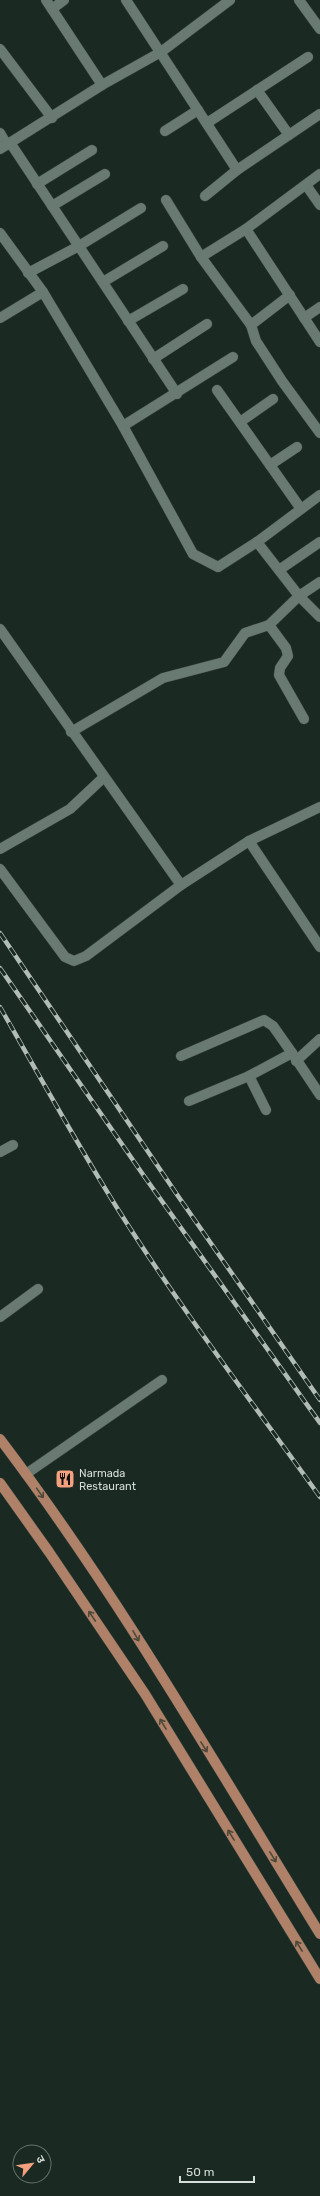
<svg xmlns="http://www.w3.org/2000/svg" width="320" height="2196" viewBox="0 0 320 2196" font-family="Rubik,'Noto Sans Devanagari',sans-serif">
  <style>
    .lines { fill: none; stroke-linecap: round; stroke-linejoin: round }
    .minor-casing { stroke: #36433d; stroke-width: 11 }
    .primary-casing { stroke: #36433d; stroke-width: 11 }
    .minor { stroke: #697a72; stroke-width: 10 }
    .primary { stroke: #af8168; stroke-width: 10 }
    .rail-casing { stroke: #b2bcb7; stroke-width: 4.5 }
    .rail { stroke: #1a2922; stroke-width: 3; stroke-dasharray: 9; stroke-linecap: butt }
    .oneway { stroke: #4e483a }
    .labels { text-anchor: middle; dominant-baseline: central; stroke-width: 3; stroke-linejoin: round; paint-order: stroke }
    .poi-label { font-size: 11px; fill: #d4ddd9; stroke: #1a2922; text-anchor: start }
  </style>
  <rect width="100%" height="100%" fill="#1a2922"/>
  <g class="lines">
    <g class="minor-casing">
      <g id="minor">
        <path d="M46,0L102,85"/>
        <path d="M126,0L237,170"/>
        <path d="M299,0L320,29"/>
        <path d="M52,9L64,0"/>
        <path d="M0,49L52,118"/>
        <path d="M257,90L289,135"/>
        <path d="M207,123L308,57"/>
        <path d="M165,131L198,110"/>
        <path d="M0,133L7,145"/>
        <path d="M11,144L177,394"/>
        <path d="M0,149L102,85L161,52L230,0"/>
        <path d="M37,184L92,150"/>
        <path d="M306,185L320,205"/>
        <path d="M205,196L237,170L320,114"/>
        <path d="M166,200L201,257L251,325L256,341L282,381L320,433"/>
        <path d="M52,206L105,174"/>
        <path d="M246,229L320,342"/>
        <path d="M0,233L43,292L123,426L193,554L218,567L257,542L320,495"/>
        <path d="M201,257L246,229L320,174"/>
        <path d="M28,273L79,246L141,208"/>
        <path d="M103,282L163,246"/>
        <path d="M0,318L43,292"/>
        <path d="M304,318L320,307"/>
        <path d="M128,321L183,289"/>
        <path d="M251,325L290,295"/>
        <path d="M153,359L207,324"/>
        <path d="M217,390L301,509"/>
        <path d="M240,422L273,399"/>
        <path d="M123,426L233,357"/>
        <path d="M270,465L297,447"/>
        <path d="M257,542L299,596L320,617"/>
        <path d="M279,570L320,542"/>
        <path d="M269,625L286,648L288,656L280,668L279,675L304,719"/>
        <path d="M0,629L181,885"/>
        <path d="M71,732L163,678L224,662L245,633L269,625L299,596L320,582"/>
        <path d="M249,841L320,947"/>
        <path d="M0,849L70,809L104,777"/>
        <path d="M0,869L65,957L74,961L86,956L181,885L249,841L320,807"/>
        <path d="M181,1056L264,1020L273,1026L292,1053"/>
        <path d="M296,1061L320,1039"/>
        <path d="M249,1076L266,1110"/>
        <path d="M189,1101L249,1076L292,1053L320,1095"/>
        <path d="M0,1152L13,1145"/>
        <path d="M0,1317L38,1289"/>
        <path d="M26,1474L162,1380"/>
      </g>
    </g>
    <g class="primary-casing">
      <g id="primary">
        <path d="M0,1439C119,1596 217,1767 320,1934"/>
        <path d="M0,1483L49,1552L145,1694L320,1979"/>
      </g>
    </g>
    <use href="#minor" class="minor"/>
    <use href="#primary" class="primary"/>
    <g class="rail-casing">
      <g id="rail">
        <path d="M0,933L178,1196L320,1400"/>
        <path d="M0,968L144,1176L320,1423"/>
        <path d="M0,1007C39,1075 77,1144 119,1211C181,1309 252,1402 320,1497"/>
      </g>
    </g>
    <use href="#rail" class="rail"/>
  </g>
  <defs><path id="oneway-shaft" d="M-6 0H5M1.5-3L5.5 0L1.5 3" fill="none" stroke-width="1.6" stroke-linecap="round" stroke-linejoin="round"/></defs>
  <g class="oneway">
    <use href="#oneway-shaft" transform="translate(40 1493) rotate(55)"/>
    <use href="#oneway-shaft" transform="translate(92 1616) rotate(-124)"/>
    <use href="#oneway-shaft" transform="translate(136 1636) rotate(60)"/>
    <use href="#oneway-shaft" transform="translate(163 1724) rotate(-121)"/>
    <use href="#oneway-shaft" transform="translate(204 1747) rotate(58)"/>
    <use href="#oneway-shaft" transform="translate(231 1835) rotate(-122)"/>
    <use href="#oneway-shaft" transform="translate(273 1857) rotate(58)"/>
    <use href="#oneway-shaft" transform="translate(299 1946) rotate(-122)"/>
  </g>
  <defs>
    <g id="restaurant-square" transform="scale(1)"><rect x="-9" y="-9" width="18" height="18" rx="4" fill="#f2a07e" stroke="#1a2922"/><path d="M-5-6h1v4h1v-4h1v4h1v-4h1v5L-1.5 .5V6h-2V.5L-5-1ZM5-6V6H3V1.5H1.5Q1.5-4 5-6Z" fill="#111"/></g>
  </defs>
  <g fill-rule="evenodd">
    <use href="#restaurant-square" x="65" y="1479"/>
  </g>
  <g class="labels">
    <g class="poi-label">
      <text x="79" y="1473">Narmada<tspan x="79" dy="13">Restaurant</tspan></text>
    </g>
  </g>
  <g transform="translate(32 2164) rotate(61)"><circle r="19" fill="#1a2922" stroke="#64716b"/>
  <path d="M0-3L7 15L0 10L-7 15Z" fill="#f2a07e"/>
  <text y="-6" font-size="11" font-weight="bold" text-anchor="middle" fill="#d4ddd9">उ</text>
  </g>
  <path d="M180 2176v6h74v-6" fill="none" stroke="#d4ddd9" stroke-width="2"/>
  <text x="186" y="2176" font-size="12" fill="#d4ddd9" stroke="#1a2922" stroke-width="3" paint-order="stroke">50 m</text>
</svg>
